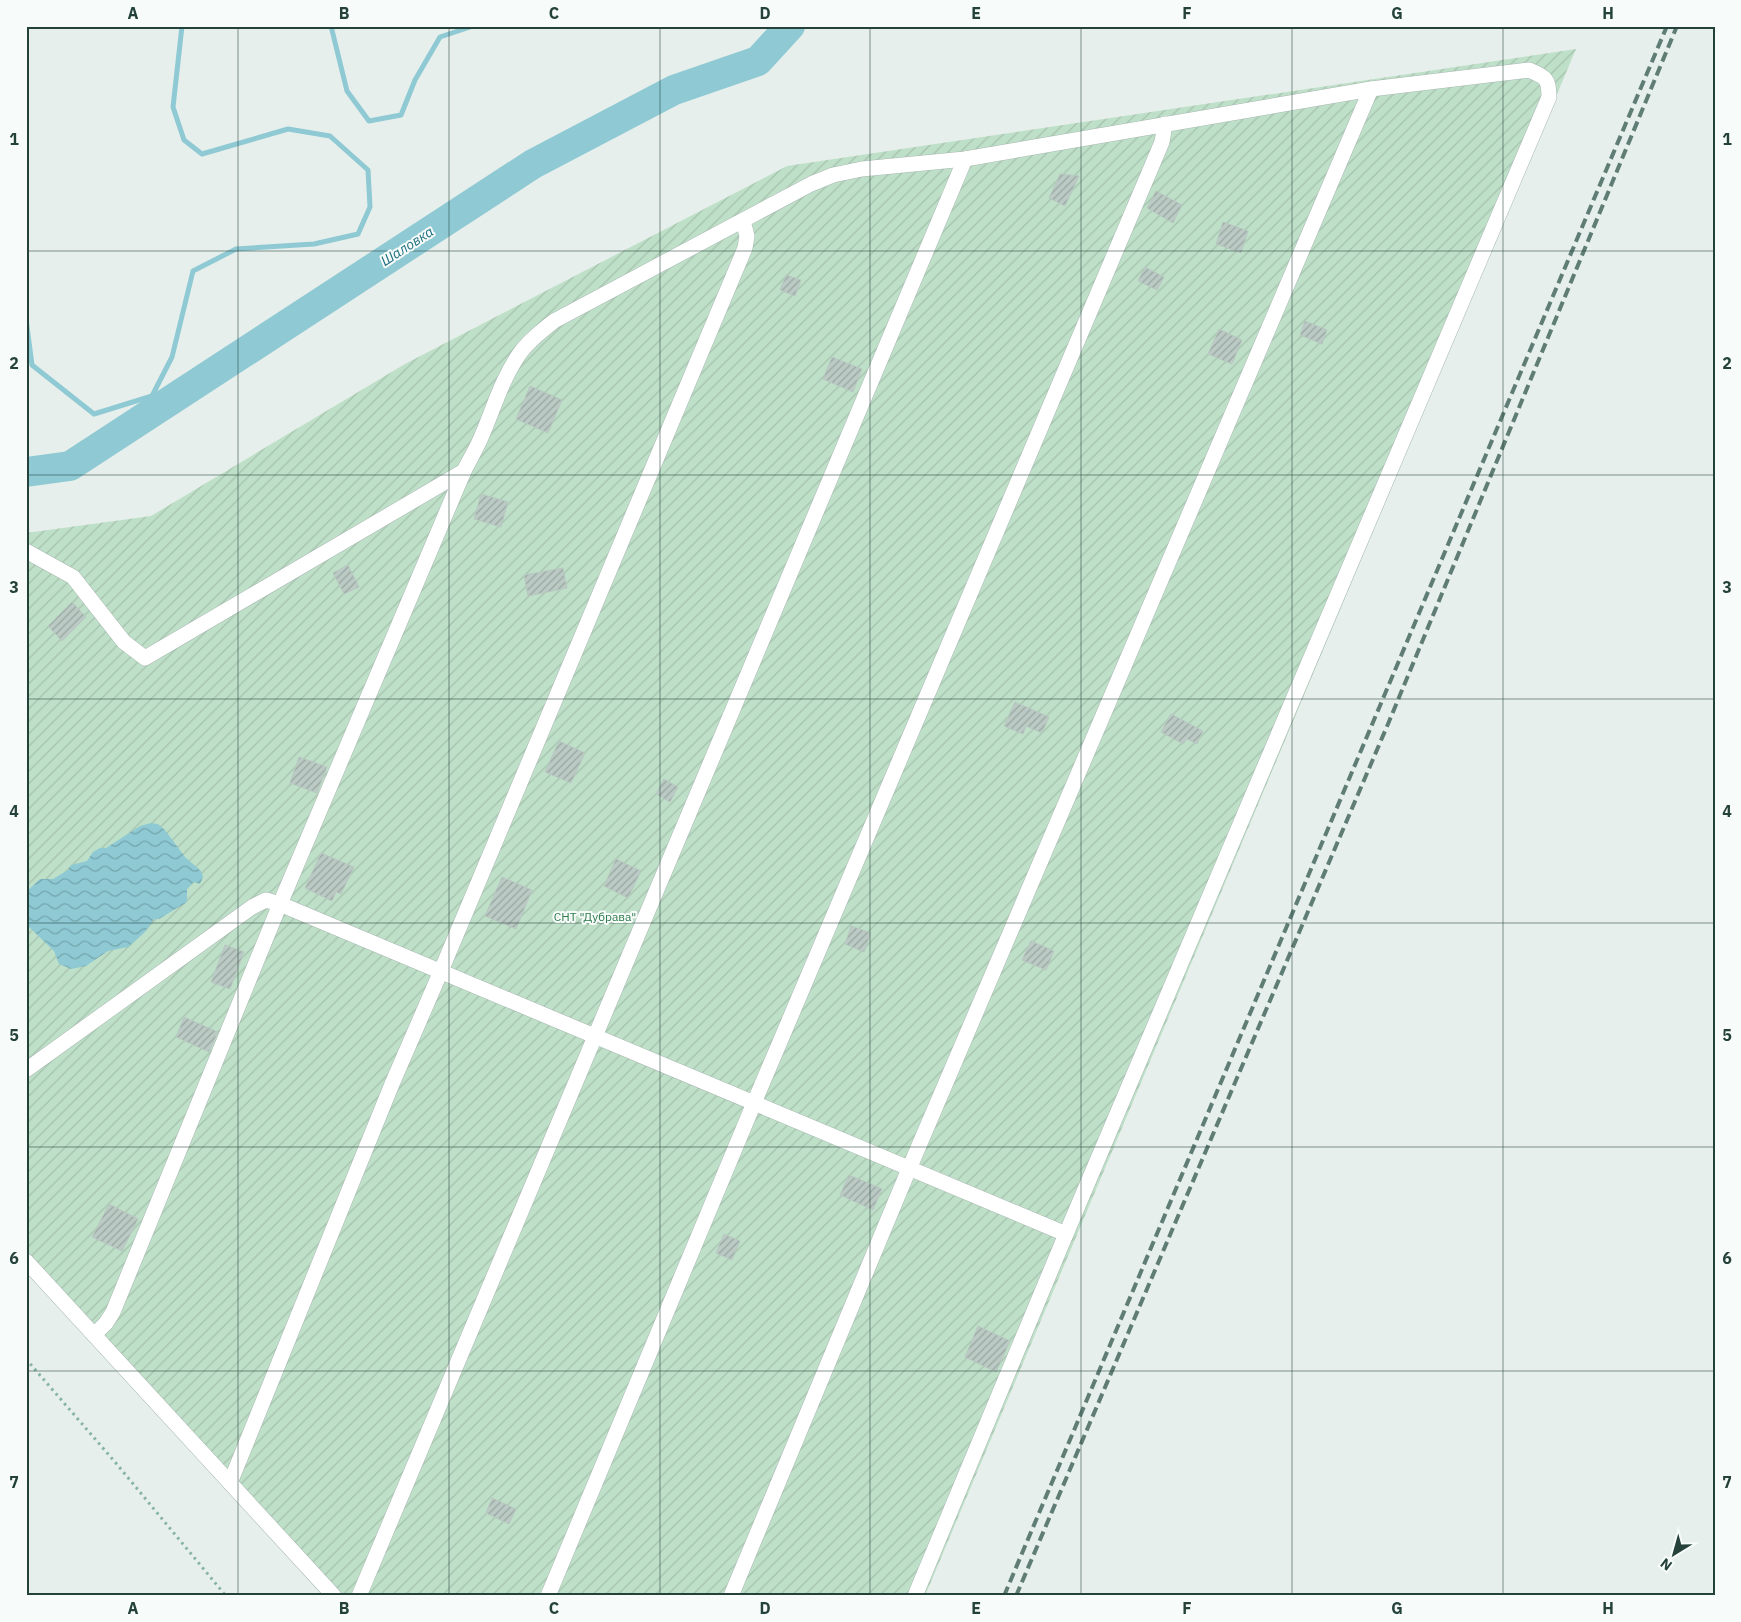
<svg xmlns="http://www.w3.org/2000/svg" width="1741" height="1622" viewBox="0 0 1741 1622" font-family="'IBM Plex Sans',sans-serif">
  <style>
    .garden { fill: url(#garden-furrows) }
    .water { fill: url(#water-waves) }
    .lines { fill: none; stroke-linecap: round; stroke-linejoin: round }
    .stream { stroke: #8ec9d4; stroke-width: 5 }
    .river { stroke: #8ec9d4; stroke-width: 30 }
    .building { fill: url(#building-hatch); stroke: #b8c9c2 }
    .minor-casing { stroke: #a8b8b2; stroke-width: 16 }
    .path { stroke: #86b3a5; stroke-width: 3; stroke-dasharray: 2.5 4; stroke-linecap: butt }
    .minor { stroke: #fff; stroke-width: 15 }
    .rail { stroke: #5f7d75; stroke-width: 4; stroke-dasharray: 10 5; stroke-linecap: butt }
    .grid { fill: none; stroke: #24423a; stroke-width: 1; stroke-opacity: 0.55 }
    .labels { text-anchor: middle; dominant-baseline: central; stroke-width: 4; stroke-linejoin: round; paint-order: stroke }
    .park-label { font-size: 12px; fill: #2d7a4b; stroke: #f7fbf9 }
    .water-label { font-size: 14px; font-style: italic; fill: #1c6f80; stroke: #f7fbf9 }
    .neatline { fill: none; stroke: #24423a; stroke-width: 2 }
    .grid-label { font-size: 16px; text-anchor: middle; font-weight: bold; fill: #24423a }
  </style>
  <defs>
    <pattern id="garden-furrows" width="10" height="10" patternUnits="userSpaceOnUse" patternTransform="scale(1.25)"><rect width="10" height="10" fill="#bfe0c8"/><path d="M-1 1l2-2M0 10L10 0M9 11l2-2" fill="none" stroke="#a4c1ad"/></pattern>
    <pattern id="water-waves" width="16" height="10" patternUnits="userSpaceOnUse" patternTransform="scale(1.25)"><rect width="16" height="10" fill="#8ec9d4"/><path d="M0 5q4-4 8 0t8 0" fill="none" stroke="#74a5ad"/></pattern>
    <pattern id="building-hatch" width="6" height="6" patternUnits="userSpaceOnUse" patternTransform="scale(1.25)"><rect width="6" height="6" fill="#bbcac4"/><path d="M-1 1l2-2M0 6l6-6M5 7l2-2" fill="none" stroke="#98a6a0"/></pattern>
  </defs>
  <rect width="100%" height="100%" fill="#e6efeb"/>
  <path class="garden" d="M1576,49L925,1596H328L26,1267V533L151,516L405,364L787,166Z"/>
  <path class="water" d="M151,823L158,824L165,830L185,857L201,871L203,877L200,884L194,882L187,889V902L159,919H154L145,932L128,947L108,951L86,966L71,969L59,964L54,951L26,924L27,891L40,879H53L68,870L71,865L87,861L93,852L100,848H106L140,826Z"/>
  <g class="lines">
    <g class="stream">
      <path d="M331,26L347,91L369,121L401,115L415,80L440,37L473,26"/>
      <path d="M26,319L32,365L94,414L152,396L172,357L193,271L236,249L314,244L358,234L370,207L368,170L330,136L288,129L202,154L184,140L173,107L182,26"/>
    </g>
    <path class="river" d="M26,472L70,466L533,164L674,90L758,61L790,26"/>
  </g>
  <g class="building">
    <path d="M1060,174L1079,176L1065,206L1049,198Z"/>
    <path d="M1156,191L1182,205L1173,223L1147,208Z"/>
    <path d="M1223,222L1248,231L1241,253L1216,244Z"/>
    <path d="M1145,267L1164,277L1157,290L1138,281Z"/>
    <path d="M786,275L801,280L795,296L780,290Z"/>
    <path d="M1305,321L1327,330L1322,344L1300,335Z"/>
    <path d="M1219,329L1242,340L1232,364L1208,354Z"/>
    <path d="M832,357L862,369L853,392L823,379Z"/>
    <path d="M530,386L562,400L548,433L516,419Z"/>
    <path d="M481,494L508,502L501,527L474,519Z"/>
    <path d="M348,565L359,587L344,594L333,573Z"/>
    <path d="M563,568L567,588L528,596L524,575Z"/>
    <path d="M72,602L86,617L62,641L48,626Z"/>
    <path d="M1015,702L1049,717L1042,733L1026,726L1023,734L1004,726Z"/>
    <path d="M1171,714L1203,731L1197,744L1187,739L1183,744L1161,732Z"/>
    <path d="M559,741L585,753L571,783L545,772Z"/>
    <path d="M299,757L327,767L317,793L290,783Z"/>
    <path d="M664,779L678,787L670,802L656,794Z"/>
    <path d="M321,853L354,867L341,894L336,892L332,901L305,888Z"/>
    <path d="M616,859L641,871L628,898L604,886Z"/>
    <path d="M502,877L532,890L516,929L485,916Z"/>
    <path d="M851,926L871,933L864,952L845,944Z"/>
    <path d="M1031,941L1054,951L1046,970L1022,960Z"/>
    <path d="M225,945L244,952L230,989L211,982Z"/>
    <path d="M184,1017L218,1032L209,1052L176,1037Z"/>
    <path d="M849,1175L882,1189L873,1210L840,1195Z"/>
    <path d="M109,1204L138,1219L122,1251L92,1237Z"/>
    <path d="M724,1234L740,1241L732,1260L716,1253Z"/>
    <path d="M978,1326L1010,1341L996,1372L965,1357Z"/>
    <path d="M492,1498L516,1509L509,1524L486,1513Z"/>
  </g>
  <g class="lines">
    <g class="minor-casing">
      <g id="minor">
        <path d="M26,551L73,577L124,642L145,658L464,471"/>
        <path d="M26,1070L252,907L266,900L280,904L464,471C469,461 475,451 480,440C493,411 501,380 520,353C529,340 542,331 554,321L811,184L833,175L862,169L965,159L1371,89L1529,70C1546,77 1549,79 1549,97L1066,1234L915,1596"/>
        <path d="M26,1261L334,1596"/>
        <path d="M94,1335L106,1323L113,1312L280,904L1066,1234"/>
        <path d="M230,1483L392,1084L441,971L745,248L747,236L743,221"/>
        <path d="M359,1596C563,1118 767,640 965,159"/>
        <path d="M548,1596L754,1103L1162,142L1165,124"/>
        <path d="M731,1596L909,1169L1371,89"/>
      </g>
    </g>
    <path class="path" d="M26,1359L115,1462L226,1596"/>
    <use href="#minor" class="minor"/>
    <g class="rail">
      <path d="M1004,1596L1667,26"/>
      <path d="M1016,1596L1388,724L1677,26"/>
    </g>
  </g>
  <path class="grid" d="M238,26V1596M449,26V1596M660,26V1596M870,26V1596M1081,26V1596M1292,26V1596M1503,26V1596M26,251H1715M26,475H1715M26,699H1715M26,923H1715M26,1147H1715M26,1371H1715"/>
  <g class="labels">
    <g class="park-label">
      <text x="595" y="916">СНТ "Дубрава"</text>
    </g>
    <g class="water-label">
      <text transform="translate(407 246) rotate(-33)">Шаловка</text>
    </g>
  </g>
  <rect width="1741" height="1622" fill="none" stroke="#f7fbf9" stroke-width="55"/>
  <g transform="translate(1674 1554) rotate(217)" stroke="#f7fbf9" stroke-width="4" paint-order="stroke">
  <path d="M0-4L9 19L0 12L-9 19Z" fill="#24423a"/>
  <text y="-8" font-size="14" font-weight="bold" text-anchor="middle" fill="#24423a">N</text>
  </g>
  <rect x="28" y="28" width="1686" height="1566" class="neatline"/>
  <g class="grid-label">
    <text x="133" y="19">A</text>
    <text x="344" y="19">B</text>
    <text x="554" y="19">C</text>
    <text x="765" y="19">D</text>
    <text x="976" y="19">E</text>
    <text x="1187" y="19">F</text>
    <text x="1397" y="19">G</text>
    <text x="1608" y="19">H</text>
    <text x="14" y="145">1</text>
    <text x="1727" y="145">1</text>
    <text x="14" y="369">2</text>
    <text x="1727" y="369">2</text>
    <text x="14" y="593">3</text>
    <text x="1727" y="593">3</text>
    <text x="14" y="817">4</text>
    <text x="1727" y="817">4</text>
    <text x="14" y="1041">5</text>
    <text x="1727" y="1041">5</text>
    <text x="14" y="1264">6</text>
    <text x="1727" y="1264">6</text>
    <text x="14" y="1488">7</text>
    <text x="1727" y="1488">7</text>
    <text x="133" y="1614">A</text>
    <text x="344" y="1614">B</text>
    <text x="554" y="1614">C</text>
    <text x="765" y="1614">D</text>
    <text x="976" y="1614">E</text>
    <text x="1187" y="1614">F</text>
    <text x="1397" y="1614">G</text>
    <text x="1608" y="1614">H</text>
  </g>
</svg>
